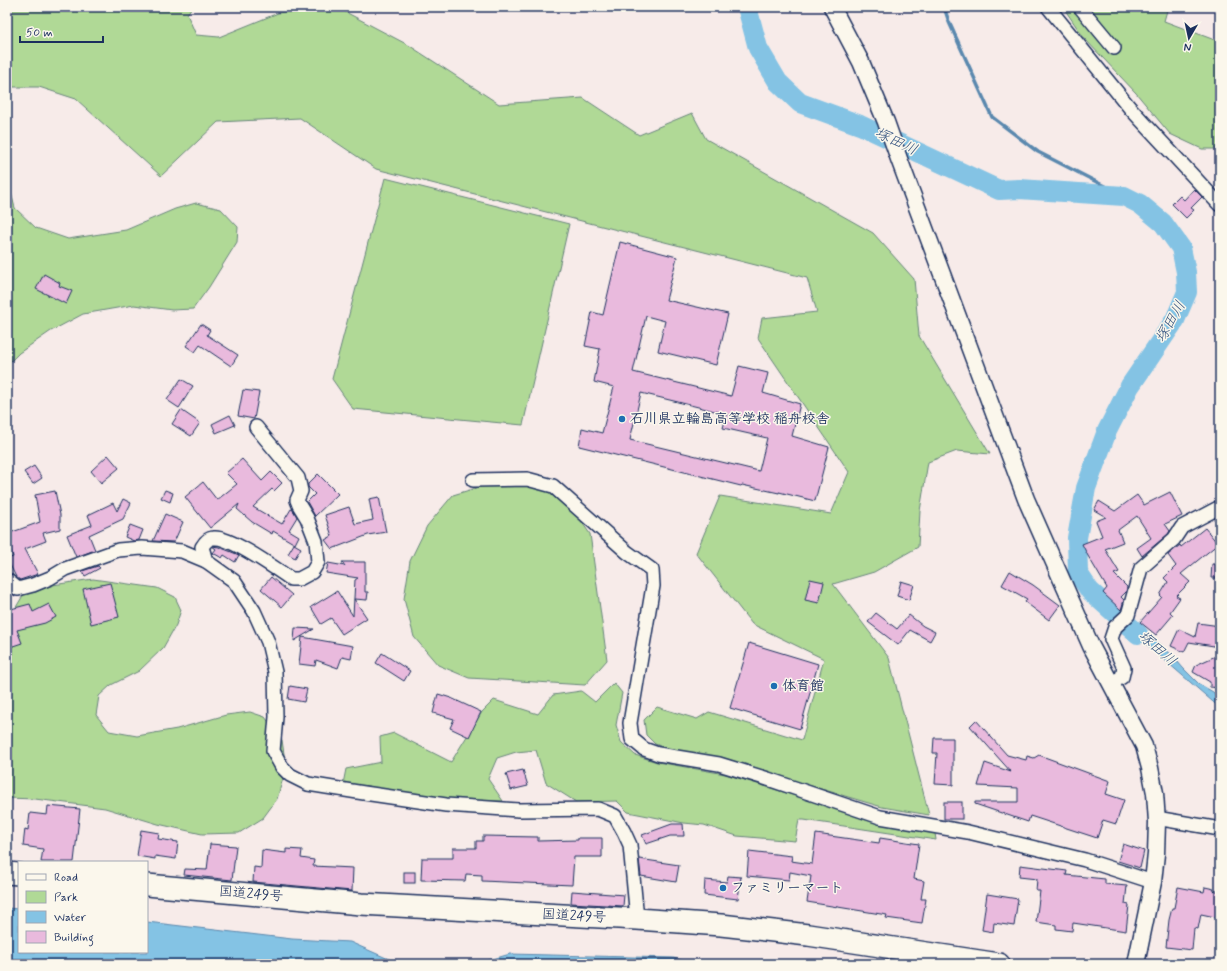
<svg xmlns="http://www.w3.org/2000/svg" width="1227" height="971" viewBox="0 0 1227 971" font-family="Mynerve,'Klee One',sans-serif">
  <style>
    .green { fill: #b0d996; stroke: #66847a }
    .water { fill: #84c3e4; stroke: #5a88ae }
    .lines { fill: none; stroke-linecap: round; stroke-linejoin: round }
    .stream { stroke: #5a88ae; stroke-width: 3.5 }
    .river { stroke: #84c3e4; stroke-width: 20 }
    .building { fill: #e9badd; stroke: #1b2f5e; fill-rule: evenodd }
    .minor-casing { stroke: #1b2f5e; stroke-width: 16 }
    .tertiary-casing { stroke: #1b2f5e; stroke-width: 19 }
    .trunk-casing { stroke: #1b2f5e; stroke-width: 24 }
    .minor { stroke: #fbf7ec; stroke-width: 13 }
    .tertiary { stroke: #fbf7ec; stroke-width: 16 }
    .trunk { stroke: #fbf7ec; stroke-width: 21 }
    .poi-dot { fill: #1f6fb2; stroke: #fbf7ec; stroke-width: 1.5 }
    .labels { text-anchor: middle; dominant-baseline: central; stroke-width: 3; stroke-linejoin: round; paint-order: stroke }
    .poi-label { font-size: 14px; font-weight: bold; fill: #1b2f5e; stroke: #fbf7ec; text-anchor: start }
    .street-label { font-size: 14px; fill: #1b2f5e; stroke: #fbf7ec }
    .water-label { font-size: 15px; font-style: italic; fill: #355480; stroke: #fbf7ec }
  </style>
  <rect width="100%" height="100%" fill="#f7ebe9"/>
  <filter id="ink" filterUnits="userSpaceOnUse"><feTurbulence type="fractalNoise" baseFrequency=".025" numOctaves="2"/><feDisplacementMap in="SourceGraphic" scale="8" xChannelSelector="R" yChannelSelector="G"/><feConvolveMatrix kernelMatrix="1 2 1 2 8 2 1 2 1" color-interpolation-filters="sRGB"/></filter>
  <g filter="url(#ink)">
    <g class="green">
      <path d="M7,7H192L187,14L196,35L219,37L278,13L317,7H336L410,46L499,104L583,98L639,135L692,113L706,139L873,233L914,279L919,336L990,454L957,451L928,462L920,511L918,547L874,572L833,584L889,658L929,815L882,807L717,758L671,750L655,744L646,735L644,720L657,707L697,719L709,712L802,740L824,659L752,624L696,553L720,496L831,514L849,472L758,338L762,318L817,312L807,278L376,169L300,118L218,122L161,176L76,99L39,87H7Z"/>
      <path d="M1063,7H1168L1164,21L1220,42V149H1202L1170,134L1136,93L1084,38Z"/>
      <path d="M7,177L15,208L36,228L68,239L126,230L175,209L196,203L221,209L238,227L237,242L209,287L193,309L172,310L134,305L83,314L51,331L19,353L7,365Z"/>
      <path d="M385,178L569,224L523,425L353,409L332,379Z"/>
      <path d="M532,484L568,502L590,534L607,660L585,685L469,678L438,665L414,637L404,599L410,561L427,526L453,495L486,485Z"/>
      <path d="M93,579L157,588L175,597L181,610L176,625L163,648L139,671L111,685L99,696L96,715L109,731L137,736L177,729L226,715L250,712L265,717L282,740L286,768L277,799L263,818L239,833L202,834L158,824L105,808L35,799L7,798V667L15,609L25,592L46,586Z"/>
      <path d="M614,683L622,693L616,725L621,742L635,755L657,762L725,774L884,823L935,833L936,840L804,820H799L795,841L737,836L704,825L684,823L628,812L617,801L576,802L546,783L536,750L516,752L497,758L488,779L503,801H453L343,784L346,769L381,762L380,737L394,733L451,762L482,712L494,700L538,714L553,695L581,691L595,702Z"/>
    </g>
    <g class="water">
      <path d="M1127,620L1132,621L1172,655L1183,668L1199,684L1213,692L1220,700V708L1123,624Z"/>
      <path d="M7,908L19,909V952H147V922L292,939L350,942L400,964H7Z"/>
      <path d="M510,954L673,958L696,964H476Z"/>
    </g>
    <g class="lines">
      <path class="stream" d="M944,7L949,22L992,117L1038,152L1124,196"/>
      <path class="river" d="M747,7L758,48L778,82L800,103L860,125L999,190L1019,189L1124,196L1140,204L1163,223L1181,248L1186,272L1187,292L1175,320L1130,386L1107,431L1086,488L1077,538L1078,573L1090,591L1138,634"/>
    </g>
    <g class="building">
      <path d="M1194,189L1202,197L1191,208L1194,210L1186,218L1172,204L1180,196L1184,200Z"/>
      <path d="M620,242L677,257L666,300L728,314L716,365L658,351L665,321L646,316L633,372L731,396L739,366L768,373L763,393L800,404L792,436L829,447L815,501L779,492V493L742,485L741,486L579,446L582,428L602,433L614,387L594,382L600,349L585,346L592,312L603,315ZM641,393L727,414L723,428L767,438L759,471L630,440Z"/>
      <path d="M44,274L60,283L59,286L72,291L66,304L36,289Z"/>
      <path d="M201,324L210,330L207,335L238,355L231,366L200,345L195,352L186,346Z"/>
      <path d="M181,379L193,386L179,408L167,400Z"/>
      <path d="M243,390L259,392L254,419L238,416Z"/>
      <path d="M181,410L200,423L191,436L172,424Z"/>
      <path d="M230,415L235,425L216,433L212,424Z"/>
      <path d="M108,455L119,468L101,483L91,471Z"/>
      <path d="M242,459L262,481L271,472L282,483L274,491L272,489L253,507L282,524L291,509L293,510L297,517L289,530L299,536L295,544L273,531L272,534L252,522L237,509L239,504L210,528L185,497L203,482L217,500L237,484L226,473Z"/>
      <path d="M34,466L42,478L33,484L24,472Z"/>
      <path d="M318,474L338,494L315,516L307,502L315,494L308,487V484Z"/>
      <path d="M165,490L173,493L170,502L161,498Z"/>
      <path d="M55,491L60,515V529L43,533L46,541L25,549L38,574L20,580L16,577L7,559L13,557L7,539V534L40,522L35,495Z"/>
      <path d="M1170,492L1182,516L1165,524L1170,531L1168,534L1142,556L1137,548L1151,538L1137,516L1118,530L1123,542L1105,549L1119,572L1114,574L1127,587L1126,592L1121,597L1124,600L1121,610L1103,593L1107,588L1088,556L1082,544L1102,536L1096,521L1106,517L1094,510L1099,501L1115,511L1137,495L1144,505Z"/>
      <path d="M379,497L386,532L368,535L332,549L325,540L332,536L325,515L349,507L355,524L373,520L369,499Z"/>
      <path d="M123,499L131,503L123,519L89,535L95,550L76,557L67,535L92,525L88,515L113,503L117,511Z"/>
      <path d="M165,514L183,522L174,542L153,541Z"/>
      <path d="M130,525L143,530L139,540L134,541L125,537Z"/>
      <path d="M1205,528L1218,544L1181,574L1190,582L1176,596L1180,598L1170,612L1173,615L1156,635L1140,622L1162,597L1160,595L1168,582L1164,578L1176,566L1168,555L1180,545L1181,547Z"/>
      <path d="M294,544L301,548L295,558L288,554Z"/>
      <path d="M212,546L219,547L239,555L235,562L224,555L222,558L213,553L216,549Z"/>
      <path d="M342,562H365V592H368L367,600L354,599L367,618L342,634L331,618L321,624L311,607L337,591L353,616L355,580L358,578L326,573L328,563L345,566Z"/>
      <path d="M1212,564H1220V578H1211Z"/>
      <path d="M98,566L100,568L85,576L82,571Z"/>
      <path d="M1010,571L1033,585L1060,605L1049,620L1025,602L1027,599L1002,585Z"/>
      <path d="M271,577L292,595L282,607L261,589Z"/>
      <path d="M810,579L824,582L819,603L805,600Z"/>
      <path d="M901,581L914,585L909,600L897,596Z"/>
      <path d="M110,583L119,617L91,624L83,589Z"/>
      <path d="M30,604L33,612L49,604L56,617L45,623L17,630L22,643L7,648V610Z"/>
      <path d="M876,613L897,629L909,615L923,626L935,632L930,641L910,630L898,645L868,622Z"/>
      <path d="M1198,623L1220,626V647L1189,642L1184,652L1171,646L1179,629L1195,637Z"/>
      <path d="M295,628L314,629L294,641Z"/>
      <path d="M302,637L353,646L351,659L342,657L338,668L316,660L315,666L299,664Z"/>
      <path d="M749,643L818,664L800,729L730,708Z"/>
      <path d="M382,653L410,671L404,681L376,663Z"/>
      <path d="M1220,654V688L1210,687V682L1193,672L1196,665Z"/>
      <path d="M290,686L307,689L304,702L288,699Z"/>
      <path d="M438,694L451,698L481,712L469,737L450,728L454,719L433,713Z"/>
      <path d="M976,720L1007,755L1026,760L1027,756L1034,758L1039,755L1110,781L1106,794L1124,800L1116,824L1103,820L1097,838L1030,816L1028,822L975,804V802H1018V788L978,786L985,763L1011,772L970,726Z"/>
      <path d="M934,738H953V785L935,784L937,753H933Z"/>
      <path d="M523,770L528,786L511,790L506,774Z"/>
      <rect x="944" y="802" width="18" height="17"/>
      <path d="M48,806L80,809L74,862H41L43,849L23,846L25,829L28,830L30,813L47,815Z"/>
      <path d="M672,824H683L684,836H670L646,844L642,835Z"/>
      <path d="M141,830L159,833L158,839L178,842L176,859L155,856V859L137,856Z"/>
      <path d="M816,834L879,843L880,838L919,844L914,879L924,881L921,899H926L922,923L886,918L887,915L807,902L811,876L790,872L789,880L747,876L749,851L792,856L791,861L812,864Z"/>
      <path d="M483,836L538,837V841L578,840V838H602V857H574L572,885L482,881V875L466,874L465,881L421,880L422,858H453V848H476V841H483Z"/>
      <path d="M210,844L236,846L232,880L184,875L185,869L207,870Z"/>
      <path d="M1123,844L1144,851L1140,868L1118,861Z"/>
      <path d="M286,849L302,850L301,858L314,860L313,866L353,868L352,891L253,882L254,867L261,868L262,850L286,853Z"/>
      <path d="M639,859L679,865L676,882L641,876Z"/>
      <path d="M1020,865L1067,871L1066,875L1105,879V884L1127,886L1125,904L1129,905L1126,931L1073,923L1072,931L1056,929V925L1036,922L1040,891H1036L1037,879L1019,877Z"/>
      <rect x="404" y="872" width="11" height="11"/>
      <path d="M728,876L741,877L738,899L704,895L705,880L727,882Z"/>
      <path d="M1178,887L1204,892L1205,887L1214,889L1213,890L1220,892V918L1201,914L1198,929L1194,928L1192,950L1166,947L1169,920L1172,908H1174Z"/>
      <path d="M572,891L624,895L623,906L571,903Z"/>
      <path d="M987,894L1018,899L1014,926L994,923L993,932L982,930Z"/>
    </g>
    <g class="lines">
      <g class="minor-casing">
        <g id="minor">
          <path d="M1048,7L1130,108L1220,205"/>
          <path d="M1080,7L1114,48"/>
          <path d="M473,480L527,479L553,486L627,552L652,570L653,586L630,723L632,739L644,749L658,754L719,764L768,779L880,817L968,832L1085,860L1153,882"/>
          <path d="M206,561L202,547C205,542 208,538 214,538C230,536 276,569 291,579H299L312,572L318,562L316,541L307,518L299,505L297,500L301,491L298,478L256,427"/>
          <path d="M7,580L18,589L33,585L50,578L65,569L118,550L142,548L182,551L206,561L234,581L254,611L268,642L275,672L276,717L273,751L282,767L290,775L308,784L364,793L446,805L519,810L598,809L615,816L624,832L630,845L637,919"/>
          <path d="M1111,683L1122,677L1124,668L1111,639L1115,627L1128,615L1141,568L1174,539L1182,527L1220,507"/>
          <path d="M1156,818L1220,829"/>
        </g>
      </g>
      <g class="tertiary-casing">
        <path id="tertiary" d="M832,7L861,62L886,122L899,159L1026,499L1091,646L1144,746L1150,768L1155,793L1157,822L1156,854L1153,882L1136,964"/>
      </g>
      <g class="trunk-casing">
        <g id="trunk">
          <path d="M7,873L19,874"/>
          <path d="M147,885L361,904L637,919L721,925L808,935L999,964"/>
        </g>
      </g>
      <use href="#minor" class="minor"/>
      <use href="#tertiary" class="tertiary"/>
      <use href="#trunk" class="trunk"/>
    </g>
  </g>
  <g class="poi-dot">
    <circle cx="622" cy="419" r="4"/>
    <circle cx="774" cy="686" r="4"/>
    <circle cx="723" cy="888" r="4"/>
  </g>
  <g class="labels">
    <g class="poi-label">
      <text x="630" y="419">石川県立輪島高等学校 稲舟校舎</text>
      <text x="782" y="686">体育館</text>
      <text x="731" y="888">ファミリーマート</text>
    </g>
    <g class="street-label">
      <text transform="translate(251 894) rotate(5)">国道249号</text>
      <text transform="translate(574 916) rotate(3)">国道249号</text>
    </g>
    <g class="water-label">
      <text transform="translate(896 142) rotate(25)">塚田川</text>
      <text transform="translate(1171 322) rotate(-61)">塚田川</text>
      <text transform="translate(1157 649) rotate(41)">塚田川</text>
    </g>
  </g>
  <rect width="1227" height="971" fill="none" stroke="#fbf7ec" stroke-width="24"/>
  <rect x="12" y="12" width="1203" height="947" fill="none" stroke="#1b2f5e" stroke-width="1.5" filter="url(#ink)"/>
  <rect x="18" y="861" width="130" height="92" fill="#fbf7ec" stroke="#a1a7b3"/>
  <rect x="26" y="874" width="20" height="6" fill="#fbf7ec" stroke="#a1a7b3"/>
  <text x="54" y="881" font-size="12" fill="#1b2f5e">Road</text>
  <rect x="26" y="891" width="20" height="12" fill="#b0d996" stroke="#a1a7b3"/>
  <text x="54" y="901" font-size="12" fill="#1b2f5e">Park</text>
  <rect x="26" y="911" width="20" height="12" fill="#84c3e4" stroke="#a1a7b3"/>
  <text x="54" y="921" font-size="12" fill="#1b2f5e">Water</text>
  <rect x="26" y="931" width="20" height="12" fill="#e9badd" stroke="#a1a7b3"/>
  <text x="54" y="941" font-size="12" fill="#1b2f5e">Building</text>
  <g transform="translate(1189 38) rotate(189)" stroke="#fbf7ec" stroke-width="3" paint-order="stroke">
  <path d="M0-3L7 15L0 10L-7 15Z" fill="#1b2f5e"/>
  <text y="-6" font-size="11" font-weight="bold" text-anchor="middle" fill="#1b2f5e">N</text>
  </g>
  <path d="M20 36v6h83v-6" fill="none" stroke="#1b2f5e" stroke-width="2"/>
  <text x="26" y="36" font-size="12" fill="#1b2f5e" stroke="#fbf7ec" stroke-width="3" paint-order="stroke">50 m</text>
</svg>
